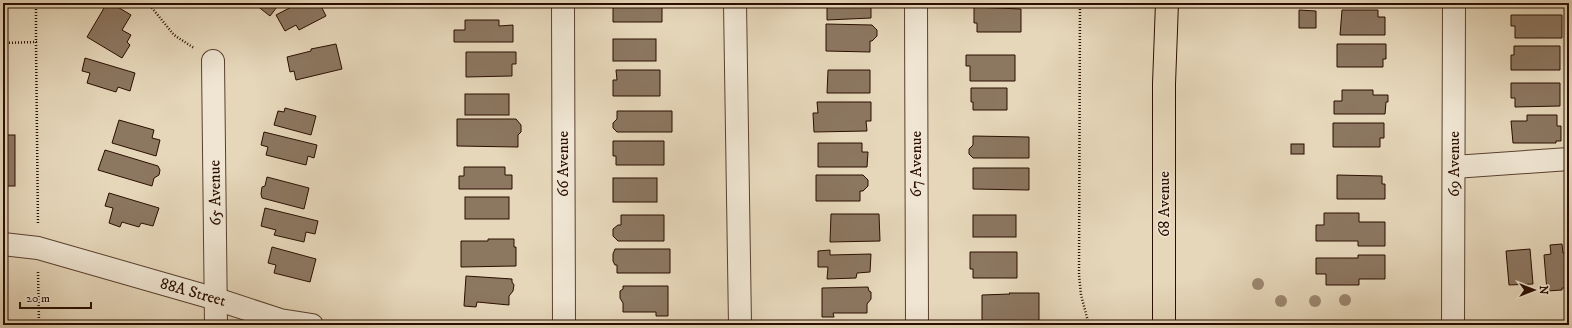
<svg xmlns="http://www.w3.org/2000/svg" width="1572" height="328" viewBox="0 0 1572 328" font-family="'IM FELL DW Pica',serif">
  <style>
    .building { fill: #8c7761; stroke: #2a0e00 }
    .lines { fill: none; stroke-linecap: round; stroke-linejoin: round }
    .minor-casing { stroke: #59402e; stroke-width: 24 }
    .major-casing { stroke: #2a0e00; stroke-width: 24 }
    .path { stroke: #2a0e00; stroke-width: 2.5; stroke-dasharray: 1 2; stroke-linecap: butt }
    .minor { stroke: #efe5d2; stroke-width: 22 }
    .major { stroke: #e6d7ba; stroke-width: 22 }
    .tree { fill: #9d8871 }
    .labels { text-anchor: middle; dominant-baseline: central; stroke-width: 3; stroke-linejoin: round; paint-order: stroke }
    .street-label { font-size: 16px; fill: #2a0e00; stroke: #efe5d2 }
  </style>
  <rect width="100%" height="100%" fill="#e6d7ba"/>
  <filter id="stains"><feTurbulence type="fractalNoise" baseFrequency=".005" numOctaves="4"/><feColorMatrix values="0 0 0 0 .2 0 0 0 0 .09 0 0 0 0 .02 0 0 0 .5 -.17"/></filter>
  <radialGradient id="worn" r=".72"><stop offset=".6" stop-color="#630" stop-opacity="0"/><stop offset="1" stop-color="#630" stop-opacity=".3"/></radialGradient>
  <g class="building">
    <path d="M107,3H111L131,15L122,30L131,35L127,42L130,45L122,58L87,37Z"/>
    <path d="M258,3H280L270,16L256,5Z"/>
    <path d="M299,3H327L321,6L326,16L299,30L296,25L285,31L276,15Z"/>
    <path d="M616,3H662V22H613V7H616Z"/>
    <path d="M827,3H871V18L827,20Z"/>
    <path d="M974,7L1021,9V32H977V23H974Z"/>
    <path d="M1299,10L1316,11V28H1299Z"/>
    <path d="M1342,10H1378V17H1385V35H1340Z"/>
    <path d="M1511,15H1562V38H1515V26H1511Z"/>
    <path d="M465,20H499V26L513,25V42H454V30H465Z"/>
    <path d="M826,24L872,25L877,30V36L872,41H870V52L826,51Z"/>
    <rect x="613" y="39" width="43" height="22"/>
    <path d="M336,44L342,69L296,80L294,71L290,72L287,57L311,51V49Z"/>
    <path d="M1337,44H1386V59H1383V67H1337Z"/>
    <path d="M1514,46H1560V70H1511V55H1514Z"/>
    <path d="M466,52H516V64H512V76L466,77Z"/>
    <path d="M966,55H1015V81H970V66H966Z"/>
    <path d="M85,58L135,73L130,91L118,87L116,92L87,83L90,73L82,71Z"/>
    <path d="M616,70H660V96H613V80H617Z"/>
    <path d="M828,70H870V93H827Z"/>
    <path d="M1511,83H1560V106L1515,107V98H1511Z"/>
    <path d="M971,88H1007V110H973V102H971Z"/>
    <path d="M1342,90H1373V95H1388V102H1386L1385,114H1334V101H1342Z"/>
    <rect x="465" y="94" width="44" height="21"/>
    <path d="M817,102H871V121H866L867,131L814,132L813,113H818Z"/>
    <path d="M285,108L316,116L311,135L274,125L278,111L284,112Z"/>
    <path d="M617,111H672V132H617L613,128V123L617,119Z"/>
    <path d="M1527,115H1557V126H1561V141H1556V143H1513L1511,121H1527Z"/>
    <path d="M457,119H516L521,125V132L518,135V147L457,146Z"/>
    <path d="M119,120L154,130L152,138L160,140L156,156L112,143Z"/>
    <path d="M1333,123H1384V138H1380V147H1333Z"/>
    <path d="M264,132L317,145L314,158L308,156L306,165L266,155L268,147L261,145Z"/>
    <rect x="3" y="135" width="12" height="51"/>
    <path d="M973,136L1029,137V158H973L969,154V149L973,145Z"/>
    <path d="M613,141H664V165H616V156H613Z"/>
    <path d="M818,143H862V152H868L867,167H818Z"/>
    <rect x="1291" y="144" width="13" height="10"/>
    <path d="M105,150L158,166L160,170L159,175L154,178L152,186L98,170Z"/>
    <path d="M464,167H505V175H512V189H459V176H464Z"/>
    <path d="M973,168H1029V190L973,189Z"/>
    <path d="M816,175H863L868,180V186L863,191H860V201H816Z"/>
    <path d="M1337,175L1382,176V184H1385V199H1337Z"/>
    <path d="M267,177L309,188L304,209L262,198L261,194L262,187L265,186Z"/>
    <rect x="613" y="178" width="44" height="24"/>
    <path d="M109,193L159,208L153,226L141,223L139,227L122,222L120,227L109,223L113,208L105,206Z"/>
    <rect x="465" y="197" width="44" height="22"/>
    <path d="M265,208L318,221L315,234L306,232L304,242L274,235L276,230L261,226Z"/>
    <path d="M1324,213H1359V222H1385V246H1358V241H1316V225H1324Z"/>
    <path d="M831,214H879L880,241L830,242Z"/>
    <path d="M621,215H664V241H618L613,236V229L618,225H621Z"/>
    <rect x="973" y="215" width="43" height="22"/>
    <path d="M488,239H514V247H516V266L461,267V241H488Z"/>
    <path d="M1562,244L1563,253H1569V288H1562V290L1547,291L1544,255L1551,254L1550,245Z"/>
    <path d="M272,247L316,259L310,282L274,273L276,265L268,263Z"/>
    <path d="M615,249H670V273H617V265H615L613,261V254Z"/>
    <path d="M1530,249L1533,284L1509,285L1506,251Z"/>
    <path d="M830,250V255L871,254L870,272L857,273L856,278L827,279L828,267H818V251Z"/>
    <path d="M970,252H1017V278H973V269H970Z"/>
    <path d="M1358,255H1385V279H1359V285H1326V274H1316V258H1358Z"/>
    <path d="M466,276L512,279V282L514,285L513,291L509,296V305L477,302L476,307L464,306Z"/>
    <path d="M623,286H668V316H656V312H623V303L620,298V291L623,289Z"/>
    <path d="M868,287L869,291L871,292V299L867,304V313H833L834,317H822V288Z"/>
    <path d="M1009,293H1039V322H982V295L1010,294Z"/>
  </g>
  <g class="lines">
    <g class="minor-casing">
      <g id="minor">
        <path d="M563,3L564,325"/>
        <path d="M735,3L740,325"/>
        <path d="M916,3L917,325"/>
        <path d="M213,61L216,325"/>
        <path d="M1454,167L1569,159"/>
        <path d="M3,244L38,248L216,299L280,320L312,325"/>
        <path d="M1453,325L1454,3"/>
      </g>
    </g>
    <g class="major-casing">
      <path id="major" d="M1164,325V84L1167,3"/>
    </g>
    <g class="path">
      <path d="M36,3V42"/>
      <path d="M148,3L174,35L194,48"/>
      <path d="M1080,3L1079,275L1081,295L1089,325"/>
      <path d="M3,43L36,42L38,225"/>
      <path d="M38,272L39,325"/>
    </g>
    <use href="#minor" class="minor"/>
    <use href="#major" class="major"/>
  </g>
  <g class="tree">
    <circle cx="1258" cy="284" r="6"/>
    <circle cx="1345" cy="300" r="6"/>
    <circle cx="1281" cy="301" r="6"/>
    <circle cx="1315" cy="301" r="6"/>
  </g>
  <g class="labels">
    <g class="street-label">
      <text transform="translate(563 164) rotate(-90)">66 Avenue</text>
      <text transform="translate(916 164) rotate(-90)">67 Avenue</text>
      <text transform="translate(1454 164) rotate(-90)">69 Avenue</text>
      <text transform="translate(215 193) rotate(-91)">65 Avenue</text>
      <text transform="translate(1164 204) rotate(-90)">68 Avenue</text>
      <text transform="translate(193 292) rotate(16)">88A Street</text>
    </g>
  </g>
  <rect width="1572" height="328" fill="none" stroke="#e6d7ba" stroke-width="16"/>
  <rect x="4" y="4" width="1564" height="320" fill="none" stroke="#2a0e00" stroke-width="2"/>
  <rect x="8" y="8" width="1556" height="312" fill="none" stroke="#2a0e00"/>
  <g transform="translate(1534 290) rotate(90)" stroke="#efe5d2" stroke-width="3" paint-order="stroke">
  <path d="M0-3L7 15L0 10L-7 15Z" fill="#2a0e00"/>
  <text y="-6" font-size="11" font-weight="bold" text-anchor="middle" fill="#2a0e00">N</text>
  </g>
  <path d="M20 302v6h71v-6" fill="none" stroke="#2a0e00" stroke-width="2"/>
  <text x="26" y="302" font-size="12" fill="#2a0e00" stroke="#efe5d2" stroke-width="3" paint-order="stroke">20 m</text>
  <rect width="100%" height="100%" filter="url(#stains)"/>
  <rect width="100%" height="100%" fill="url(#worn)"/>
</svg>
